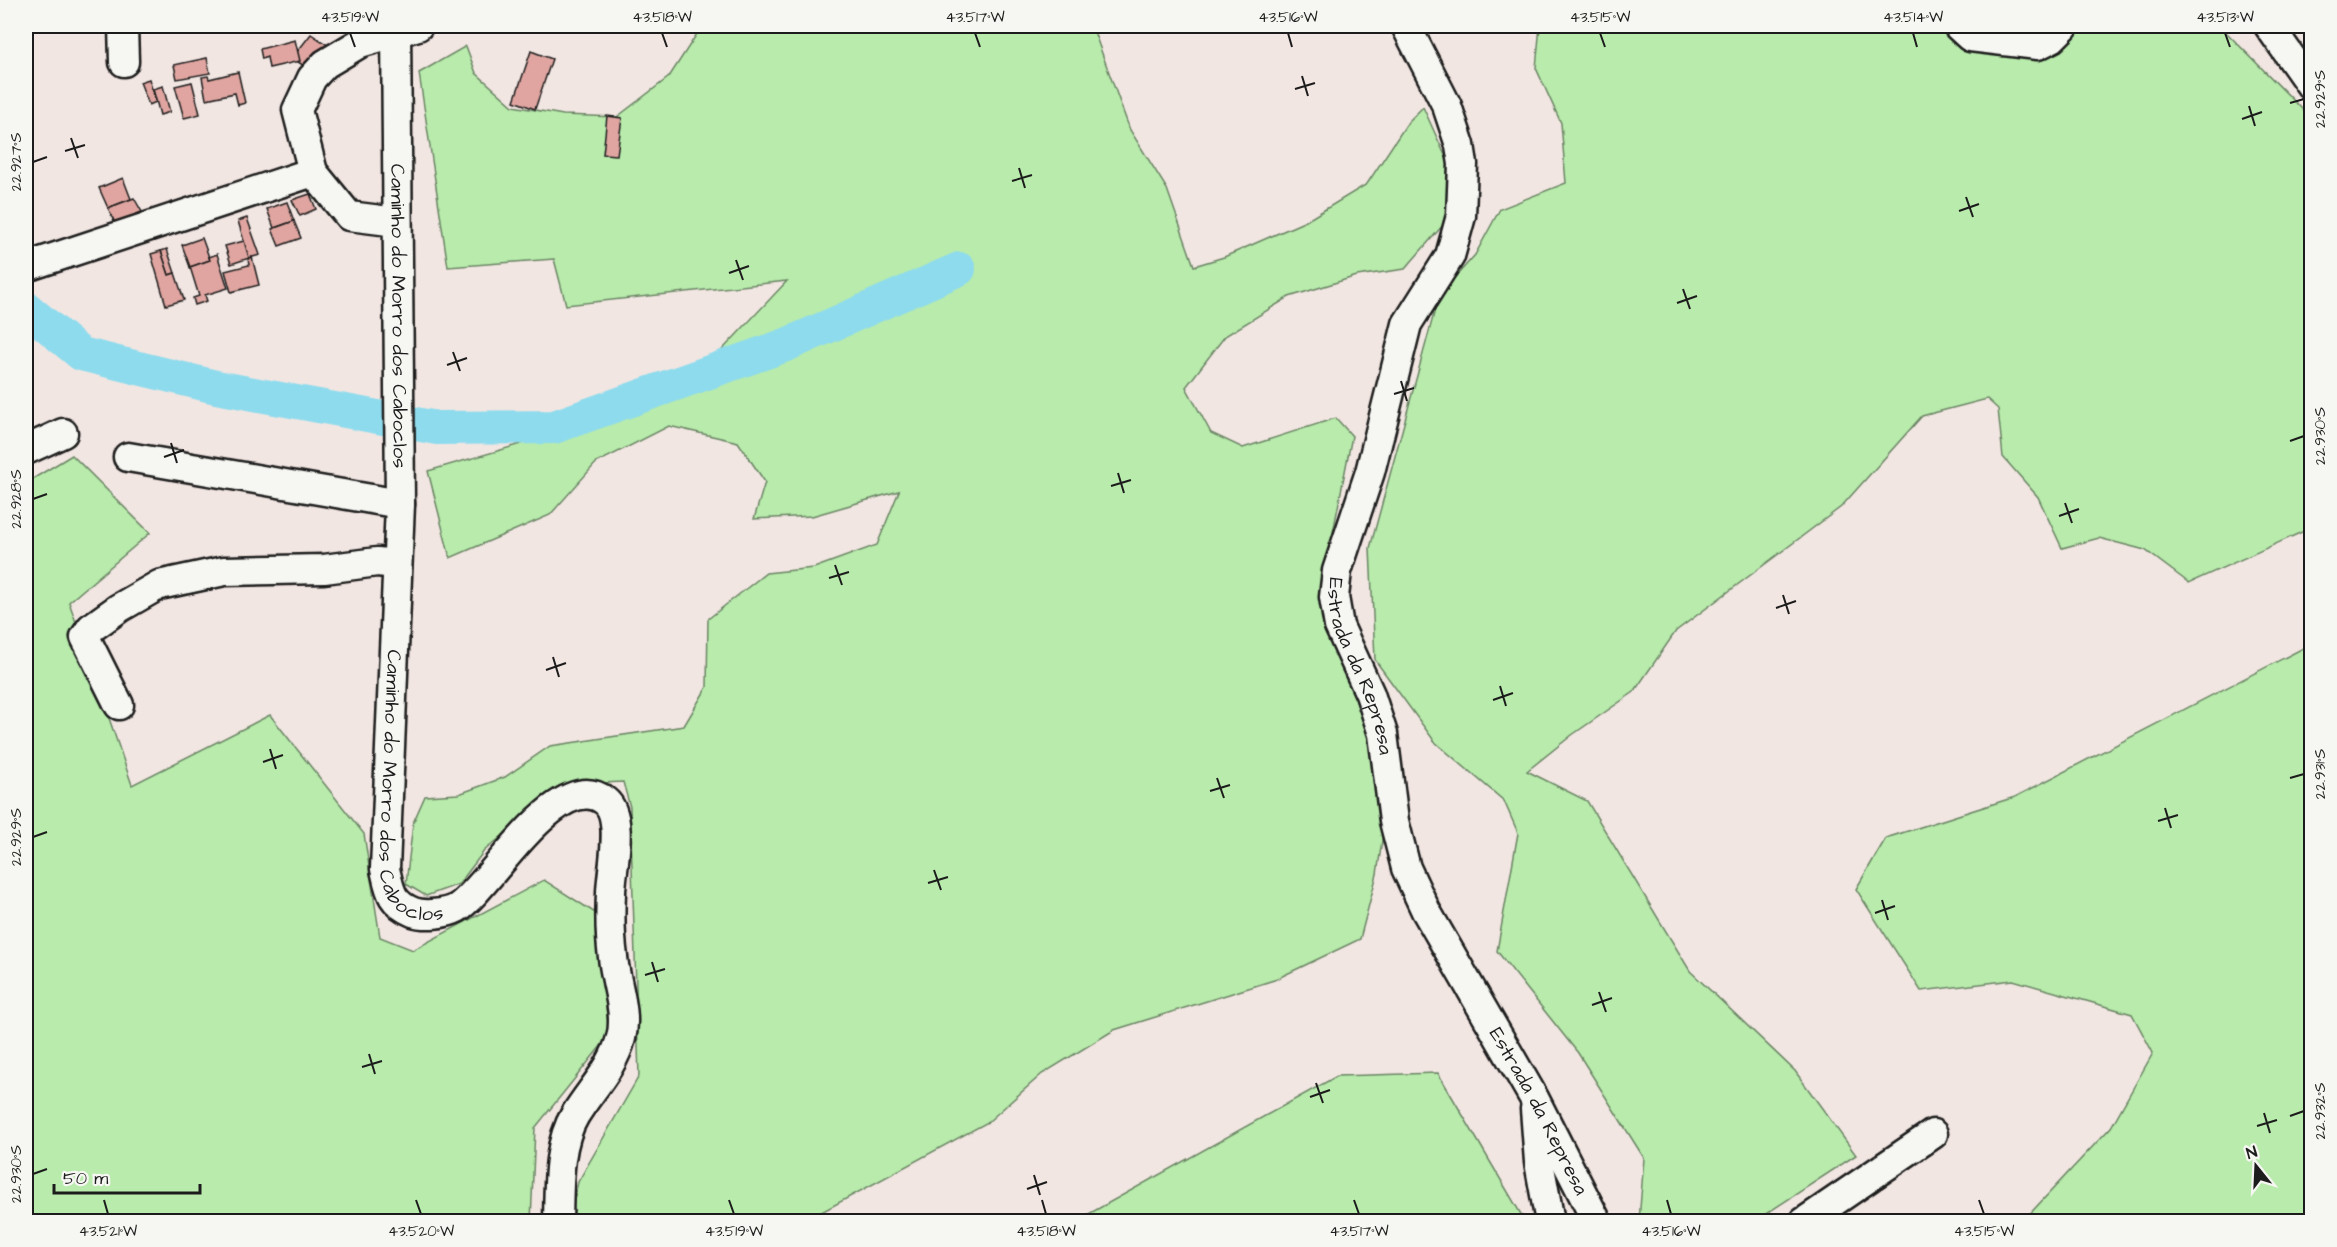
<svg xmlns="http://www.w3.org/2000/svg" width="2337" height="1247" viewBox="0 0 2337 1247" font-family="'Architects Daughter',sans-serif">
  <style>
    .green { fill: #b8ebac; stroke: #6a8464; stroke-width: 1.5 }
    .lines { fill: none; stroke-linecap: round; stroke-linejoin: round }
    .river { stroke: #8edbed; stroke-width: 34 }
    .building { fill: #e0a5a0; stroke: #1c1c1c; stroke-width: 1.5 }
    .minor-casing { stroke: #1c1c1c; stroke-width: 33 }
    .minor { stroke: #f6f6f2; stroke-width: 28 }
    .ticks { fill: none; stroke: #1c1c1c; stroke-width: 2 }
    .labels { text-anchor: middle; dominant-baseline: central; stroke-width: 6; stroke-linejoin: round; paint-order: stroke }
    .street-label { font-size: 20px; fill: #1c1c1c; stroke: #f6f6f2 }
    .neatline { fill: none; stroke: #1c1c1c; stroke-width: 2 }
    .ticks-label { font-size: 15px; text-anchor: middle; fill: #1c1c1c }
  </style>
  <rect width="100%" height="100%" fill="#f2e6e2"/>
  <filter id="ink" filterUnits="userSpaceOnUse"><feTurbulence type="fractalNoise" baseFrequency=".0167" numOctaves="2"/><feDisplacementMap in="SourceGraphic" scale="12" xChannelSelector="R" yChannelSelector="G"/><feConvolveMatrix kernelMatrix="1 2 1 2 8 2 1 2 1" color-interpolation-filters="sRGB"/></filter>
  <g filter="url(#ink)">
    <g class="green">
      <path d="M702,26H1092L1130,130L1167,189L1194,266L1224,257L1306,221L1367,184L1408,122L1423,107L1454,175L1444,224L1405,269L1357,276L1289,297L1225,336L1186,387L1211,433L1243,448L1336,418L1352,436L1324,578L1337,651L1385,771L1386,814L1377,874L1360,939L1274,980L1114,1030L1042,1074L988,1122L805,1221H569L578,1182L639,1076L630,807L623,782L580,784L551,796L484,851L459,884L426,896L406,884L413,823L425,796L459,794L505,777L550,746L684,726L707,687L708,619L766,573L814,568L877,545L899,491L812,516L754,519L765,482L738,442L669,426L596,463L550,515L450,558L428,471L676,399L787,281L566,305L554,259L448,267L419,73L466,46L476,73L513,106L563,115L617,117L669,77Z"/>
      <path d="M1540,26H2220L2311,118V528L2189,583L2145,550L2099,538L2062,548L2038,497L2003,457L1998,409L1987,399L1922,416L1841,507L1676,631L1634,692L1572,735L1527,771L1587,801L1690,971L1795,1071L1856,1155L1755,1221H1639L1644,1158L1578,1053L1497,951L1518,833L1504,801L1435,742L1375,660L1370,548L1439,295L1475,255L1500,209L1566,183L1561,123L1536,68Z"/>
      <path d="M72,455L150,533L69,602L132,785L270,715L364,834L380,937L413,950L544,880L597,914L609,1036L535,1128L531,1221L26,1222V483Z"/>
      <path d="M2311,644V1221H2023L2111,1127L2153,1053L2132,1014L2013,980L1921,991L1856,889L1886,838L2015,797Z"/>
      <path d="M1438,1073L1525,1221H1076L1337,1076Z"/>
    </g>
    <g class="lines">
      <path class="river" d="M26,308L81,354L216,387L437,428L554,427L786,345L959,269"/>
    </g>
    <g class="building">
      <path d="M311,34L329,46L309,69L298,62L297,52Z"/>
      <path d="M295,40L300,61L269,68L267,57L262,59L260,49Z"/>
      <path d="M531,51L552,59L535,109L514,101Z"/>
      <path d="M207,58L210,73L177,79L174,65Z"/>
      <path d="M238,72L245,103L238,105L235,93L206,99L202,77L208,76L209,79Z"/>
      <path d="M149,79L156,102L149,105L140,82Z"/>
      <path d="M192,82L200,114L184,118L175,86Z"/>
      <path d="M163,86L170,112L160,115L153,89Z"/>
      <path d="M607,116L622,118L617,155L603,154Z"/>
      <path d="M123,178L131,199L108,208L99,188Z"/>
      <path d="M310,194L316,209L300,216L292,200Z"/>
      <path d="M134,198L142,212L116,225L108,208Z"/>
      <path d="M287,202L294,221L274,228L267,209Z"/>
      <path d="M247,218L260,255L249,258L238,221Z"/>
      <path d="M294,221L301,238L279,246L272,229Z"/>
      <path d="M202,238L210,260L190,267L182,245Z"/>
      <path d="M244,241L249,258L231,264L225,246Z"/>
      <path d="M167,249L175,273L169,275L161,251Z"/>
      <path d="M161,251L169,275L175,273L184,300L166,305L151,254Z"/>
      <path d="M217,254L228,288L205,295L207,301L195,305L193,298L199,296L190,267L210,260L209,257Z"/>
      <path d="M252,257L259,285L231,292L225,271L249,265L248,259Z"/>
    </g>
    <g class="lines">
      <g class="minor-casing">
        <g id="minor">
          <path d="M123,26L124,62"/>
          <path id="s1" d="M396,26L400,504L385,869C390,891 391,903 413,912C424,916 446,914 457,908C488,890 559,764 605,801C625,817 611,871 611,893C610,914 610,936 613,957C615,982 628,1012 621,1038C613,1068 591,1089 575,1115C557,1145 559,1187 558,1222"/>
          <path id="s2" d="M1406,26L1447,106L1460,145L1463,164L1461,216L1450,256L1407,324L1370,472L1337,571L1334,597L1339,626L1370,694L1383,734L1394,821L1406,868L1426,911L1534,1098L1597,1222"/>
          <path d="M1958,26L1970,37L2038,45L2052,38L2064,26"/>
          <path d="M2269,26L2312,87"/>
          <path d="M397,222L349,216L313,172L297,110L312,78L325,64L360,43L418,26"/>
          <path d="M26,267L313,172"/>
          <path d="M26,450L63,433"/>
          <path d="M128,457L400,504"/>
          <path d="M119,705L85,637L91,628L119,608L159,585L224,571L324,569L377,562L397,564"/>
          <path d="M1535,1109L1539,1162L1550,1222"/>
          <path d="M1804,1222L1933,1134"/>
        </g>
      </g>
      <use href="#minor" class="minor"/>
    </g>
  </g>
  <path class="ticks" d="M350,33L355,47M662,33L667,47M975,33L980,47M1288,33L1292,47M1600,33L1605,47M1913,33L1917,47M2225,33L2230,47M1302,76L1308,96M1295,89L1315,83M2290,103L2304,99M2249,106L2255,126M2242,119L2262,112M71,138L78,158M65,151L85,145M33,162L47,157M1019,168L1025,188M1012,181L1032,175M1966,197L1973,217M1959,211L1979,204M736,260L743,280M729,273L749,266M1683,289L1690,309M1677,303L1697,296M453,352L460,371M447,365L467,358M1401,381L1407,401M1394,394L1414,388M2290,441L2304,436M171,443L177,463M164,457L184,450M1118,473L1124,493M1111,486L1131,480M33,499L47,494M2065,503L2072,523M2059,516L2079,509M835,565L842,585M829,578L849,572M1783,595L1789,614M1776,608L1796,601M553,657L559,677M546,670L566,663M1500,686L1506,706M1493,700L1513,693M270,749L276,769M263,762L283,755M1217,778L1224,798M2290,778L2304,774M1210,791L1230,785M2165,808L2171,828M2158,821L2178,815M33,837L47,832M934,870L941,890M928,883L948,877M1882,900L1888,920M1875,913L1895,906M652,962L658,982M645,975L665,969M1599,992L1606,1012M1592,1005L1612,998M369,1054L375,1074M362,1067L382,1061M1316,1083L1323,1103M1310,1097L1330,1090M2264,1113L2270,1133M2290,1116L2304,1111M2257,1126L2277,1120M33,1174L47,1169M1034,1175L1040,1195M1027,1189L1047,1182M104,1200L108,1214M416,1200L421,1214M729,1200L734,1214M1042,1200L1046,1214M1354,1200L1359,1214M1667,1200L1671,1214M1979,1200L1984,1214"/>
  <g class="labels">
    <g class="street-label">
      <text stroke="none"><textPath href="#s1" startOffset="290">Caminho do Morro dos Caboclos</textPath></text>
      <text stroke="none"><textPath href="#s2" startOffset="681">Estrada da Represa</textPath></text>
      <text stroke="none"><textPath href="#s1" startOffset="776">Caminho do Morro dos Caboclos</textPath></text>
      <text stroke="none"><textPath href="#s2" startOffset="1167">Estrada da Represa</textPath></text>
    </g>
  </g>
  <rect width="2337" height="1247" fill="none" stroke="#f6f6f2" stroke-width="66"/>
  <g transform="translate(2256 1166) rotate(342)" stroke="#f6f6f2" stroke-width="4.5" paint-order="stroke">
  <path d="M0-4.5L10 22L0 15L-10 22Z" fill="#1c1c1c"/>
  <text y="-9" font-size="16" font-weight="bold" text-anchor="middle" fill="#1c1c1c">N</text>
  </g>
  <path d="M54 1184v9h146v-9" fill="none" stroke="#1c1c1c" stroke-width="3"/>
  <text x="63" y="1184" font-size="18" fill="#1c1c1c" stroke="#f6f6f2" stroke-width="4.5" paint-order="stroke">50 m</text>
  <rect x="33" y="33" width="2271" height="1181" class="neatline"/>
  <g class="ticks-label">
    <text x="350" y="22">43.519°W</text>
    <text x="662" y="22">43.518°W</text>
    <text x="975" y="22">43.517°W</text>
    <text x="1288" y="22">43.516°W</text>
    <text x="1600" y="22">43.515°W</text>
    <text x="1913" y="22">43.514°W</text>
    <text x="2225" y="22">43.513°W</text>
    <text transform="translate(2320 99) rotate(-90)" y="5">22.929°S</text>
    <text transform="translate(16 162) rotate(-90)" y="5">22.927°S</text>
    <text transform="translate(2320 436) rotate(-90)" y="5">22.930°S</text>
    <text transform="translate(16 499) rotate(-90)" y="5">22.928°S</text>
    <text transform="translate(2320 774) rotate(-90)" y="5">22.931°S</text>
    <text transform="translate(16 837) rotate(-90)" y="5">22.929°S</text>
    <text transform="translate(2320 1111) rotate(-90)" y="5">22.932°S</text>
    <text transform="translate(16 1174) rotate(-90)" y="5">22.930°S</text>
    <text x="108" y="1236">43.521°W</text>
    <text x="421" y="1236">43.520°W</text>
    <text x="734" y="1236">43.519°W</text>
    <text x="1046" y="1236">43.518°W</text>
    <text x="1359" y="1236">43.517°W</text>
    <text x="1671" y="1236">43.516°W</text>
    <text x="1984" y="1236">43.515°W</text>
  </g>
</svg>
